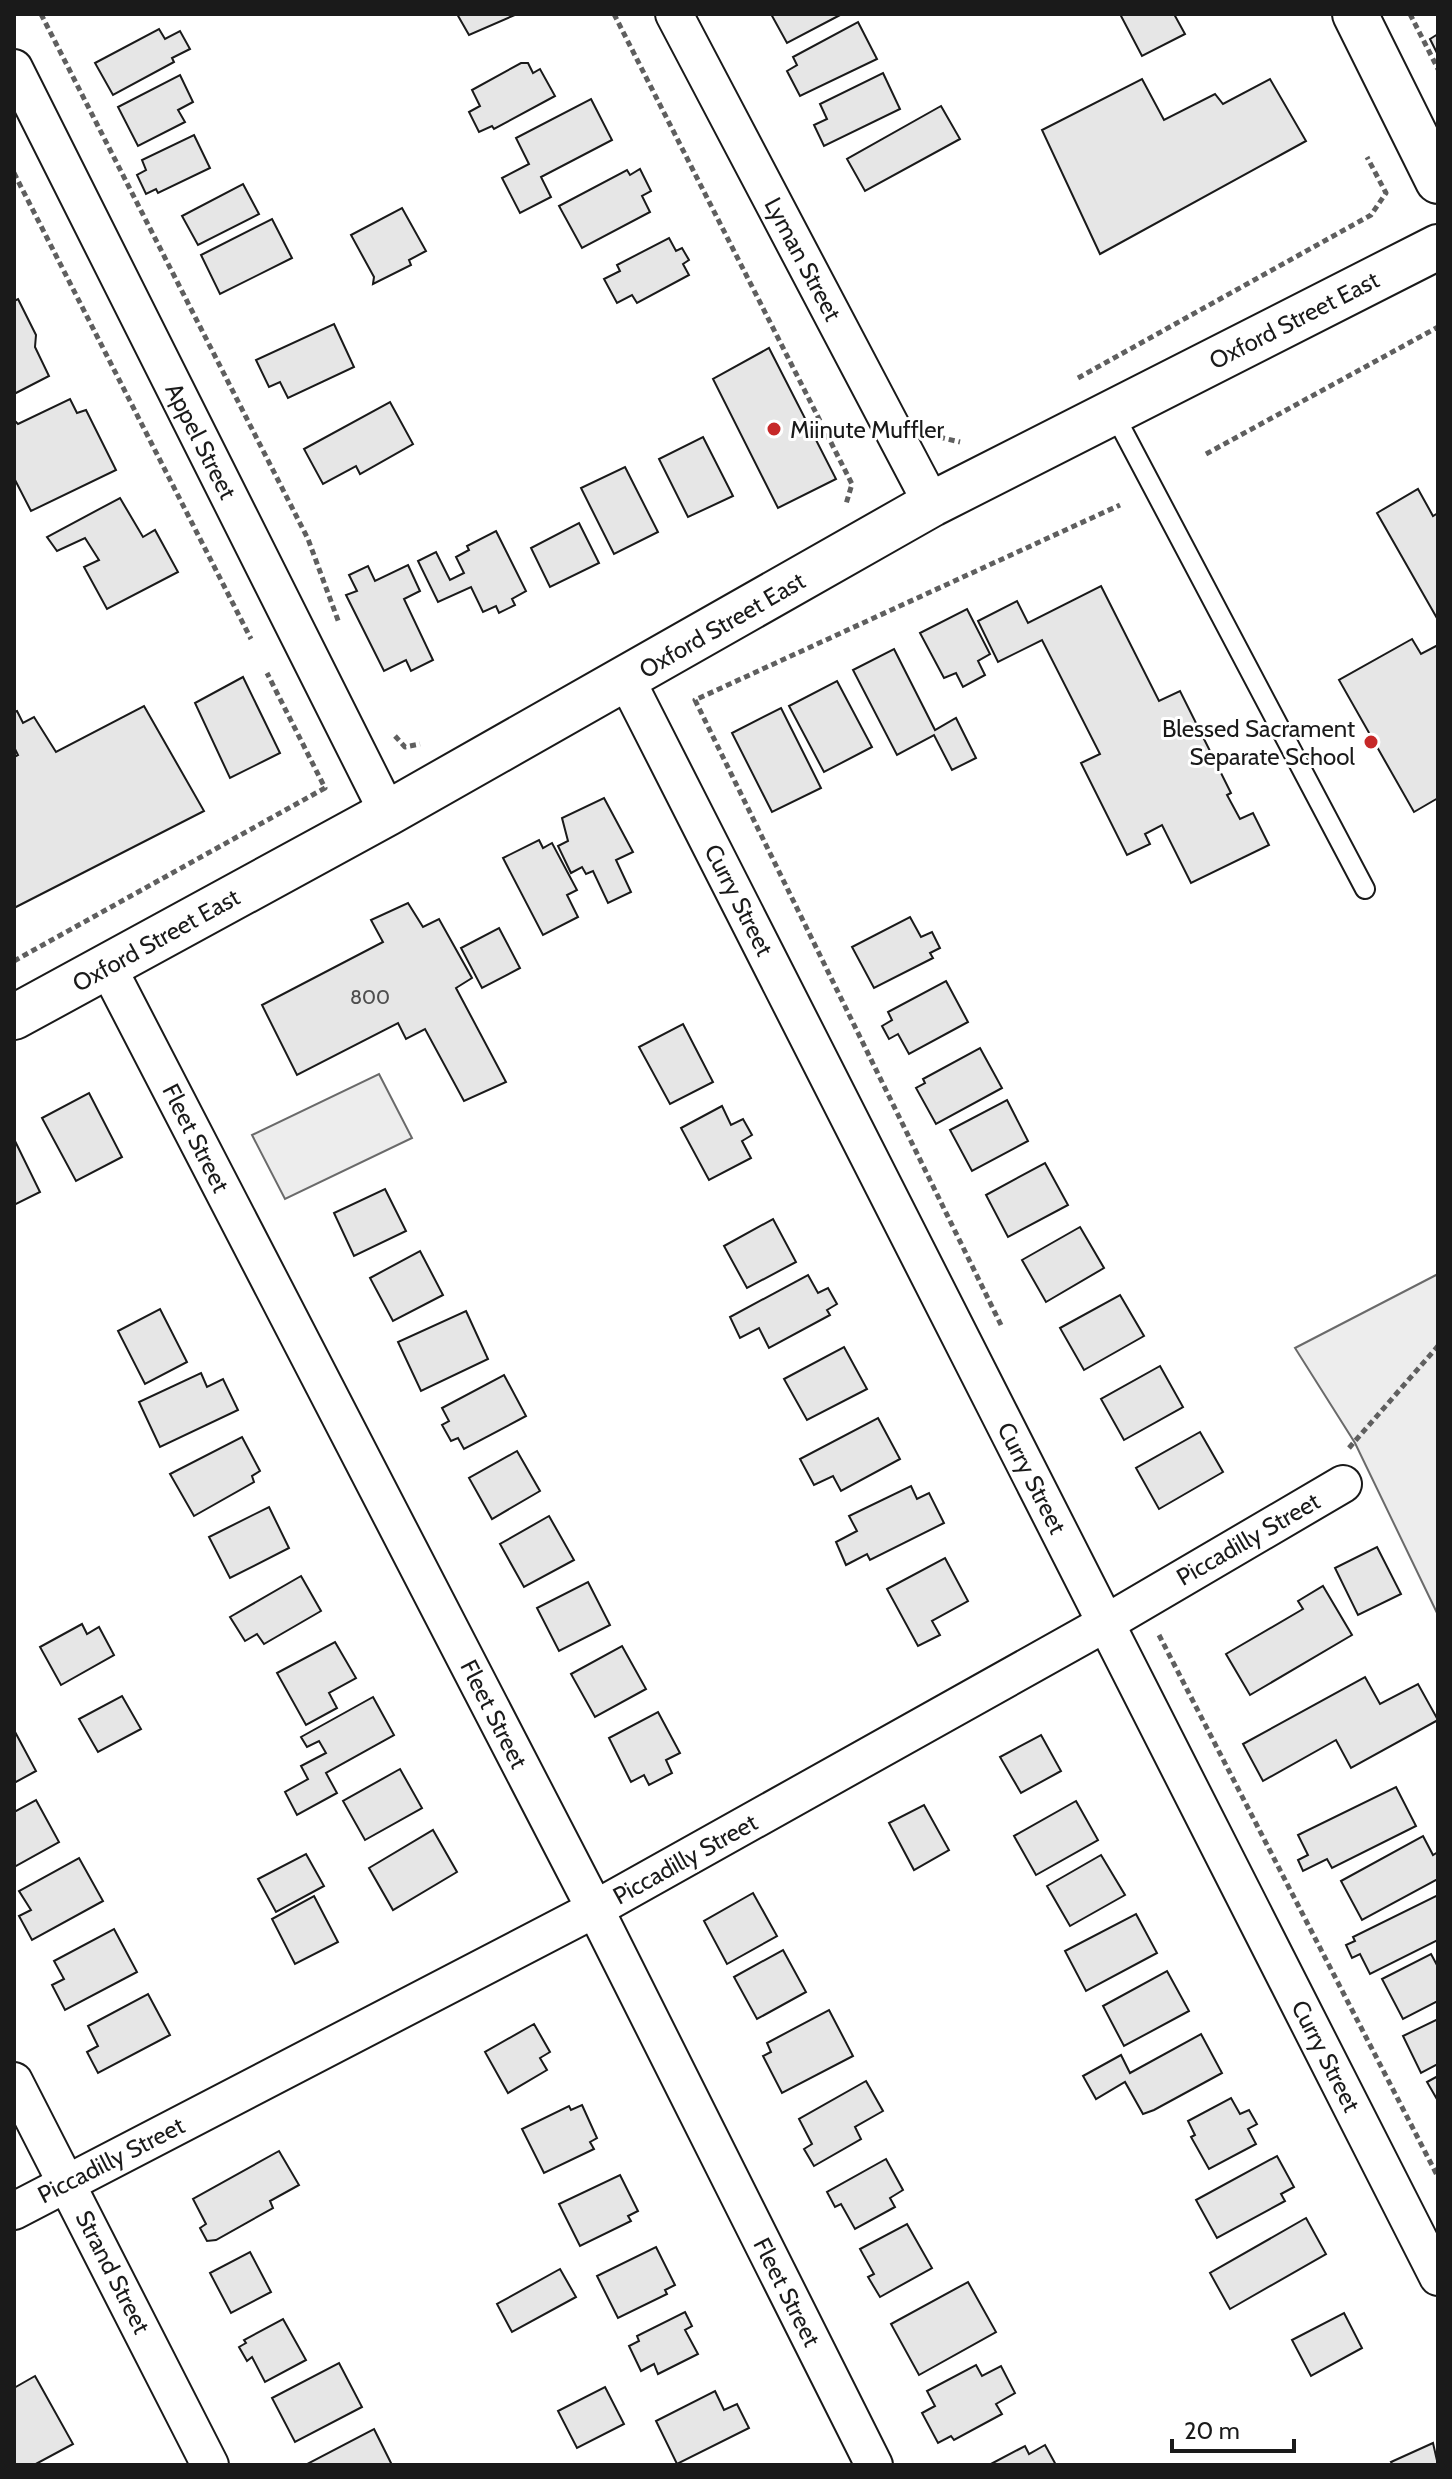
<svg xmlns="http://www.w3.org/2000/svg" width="1452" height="2479" viewBox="0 0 1452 2479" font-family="Cabin,sans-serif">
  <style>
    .built { fill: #ededed; stroke: #6a6a6a; stroke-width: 2 }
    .building { fill: #e6e6e6; stroke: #1a1a1a; stroke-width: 2 }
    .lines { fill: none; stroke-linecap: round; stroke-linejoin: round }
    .lane-casing { stroke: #1a1a1a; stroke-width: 22 }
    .street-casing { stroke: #1a1a1a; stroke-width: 40 }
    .secondary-casing { stroke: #1a1a1a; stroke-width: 48 }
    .path { stroke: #5f5f5f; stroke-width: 5; stroke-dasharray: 6 4; stroke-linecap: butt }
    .lane { stroke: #fff; stroke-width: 18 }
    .street { stroke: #fff; stroke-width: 36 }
    .secondary { stroke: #fff; stroke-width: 44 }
    .poi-dot { fill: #c62828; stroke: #fff; stroke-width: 3 }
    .labels { text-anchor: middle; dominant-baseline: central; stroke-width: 6; stroke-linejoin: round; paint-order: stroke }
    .number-label { font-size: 20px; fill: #4d4d4d }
    .street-label { font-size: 24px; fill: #1a1a1a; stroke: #fff }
    .poi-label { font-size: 24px; fill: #1a1a1a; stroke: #fff; text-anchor: start }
  </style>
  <rect width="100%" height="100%" fill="#fff"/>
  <g class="built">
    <path d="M379,1074L412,1138L285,1199L252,1135Z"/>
    <path d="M1438,1274V1615L1355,1443L1295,1348Z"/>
  </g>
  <g class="building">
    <path d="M457,14H517L469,35Z"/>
    <path d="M771,14H842L787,43Z"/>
    <path d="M1120,14H1174L1185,34L1142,56Z"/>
    <path d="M858,22L877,59L800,96L787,71L797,65L793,57Z"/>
    <path d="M159,29L165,39L180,31L190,49L172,58L174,62L113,95L95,63Z"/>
    <path d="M1438,34V55L1430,39Z"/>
    <path d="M521,63H528L533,73L540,69L555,96L494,129L492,126L479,132L469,112L480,106L472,90Z"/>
    <path d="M883,73L900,109L824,146L814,125L827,119L820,104Z"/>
    <path d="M180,75L193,102L178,110L185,122L138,146L118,107Z"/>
    <path d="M1142,79L1164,120L1215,94L1223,104L1270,79L1306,141L1100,254L1042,130Z"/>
    <path d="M591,99L612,140L541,177L551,197L520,213L502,178L529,164L516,138Z"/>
    <path d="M941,106L960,139L865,191L847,159Z"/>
    <path d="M194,135L210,168L158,193L156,189L146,194L137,175L146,170L142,160Z"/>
    <path d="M640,169L651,191L642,196L650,212L582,248L559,206L627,170L630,175Z"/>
    <path d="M243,184L259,214L198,245L182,216Z"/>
    <path d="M402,208L426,251L409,260L411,265L373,284L374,277L351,235Z"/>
    <path d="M272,219L292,258L220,294L201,255Z"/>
    <path d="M669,238L676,251L682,248L689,260L683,264L689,275L637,303L632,295L617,303L604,279L620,271L617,265Z"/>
    <path d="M18,299L36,335L35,347L49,376L14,394V301Z"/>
    <path d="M334,324L354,367L288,398L280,382L269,387L256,360Z"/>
    <path d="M769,348L836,479L778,508L713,379Z"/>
    <path d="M70,399L77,413L86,410L116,470L31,511L14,478V420L18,424Z"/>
    <path d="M390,402L413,444L360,474L356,466L323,484L304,449Z"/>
    <path d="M703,437L733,496L688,517L659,459Z"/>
    <path d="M625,467L658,532L614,554L581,488Z"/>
    <path d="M1418,489L1433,516L1438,513V620L1377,513Z"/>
    <path d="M120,498L143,537L155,530L178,572L107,609L84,567L99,560L85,538L57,551L47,537Z"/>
    <path d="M579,523L599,563L550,587L531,548Z"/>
    <path d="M496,531L526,591L512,599L515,605L499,613L496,606L483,612L471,587L438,602L418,561L436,552L450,580L464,573L456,557L469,550L467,546Z"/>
    <path d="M408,565L420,591L404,599L433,660L411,671L406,660L384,671L346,595L357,591L349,575L368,566L375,581Z"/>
    <path d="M1101,586L1159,701L1180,691L1231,793L1227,795L1240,819L1253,813L1269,845L1191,883L1162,825L1145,834L1150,844L1127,855L1081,763L1100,754L1042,640L998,662L978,621L1017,601L1028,623Z"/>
    <path d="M967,609L990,654L978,661L985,675L963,687L956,673L944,678L920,633Z"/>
    <path d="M1412,639L1421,654L1438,645V798L1414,812L1339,680Z"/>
    <path d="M894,649L935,730L956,718L976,758L952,770L934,735L897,755L853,670Z"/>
    <path d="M243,677L280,753L230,778L195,703Z"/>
    <path d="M837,681L872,747L824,772L789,706Z"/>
    <path d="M144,706L204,811L14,908V757L18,755L14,747V712L17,711L23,723L34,717L56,752Z"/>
    <path d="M781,708L821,788L772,812L732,733Z"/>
    <path d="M604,798L633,852L616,860L631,892L608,903L593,871L586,874L582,867L571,873L558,846L568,841L562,818Z"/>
    <path d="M539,840L543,848L552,843L577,890L567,895L578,917L543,935L503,858Z"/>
    <path d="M408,903L423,927L439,919L472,978L456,988L506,1082L464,1101L425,1029L406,1039L398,1023L297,1075L262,1005L383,942L371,920Z"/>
    <path d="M910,917L921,937L932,932L940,948L930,953L933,958L874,988L852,947Z"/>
    <path d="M499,928L520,968L482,988L461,948Z"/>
    <path d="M946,981L968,1022L909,1054L898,1034L889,1039L882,1026L892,1020L888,1012Z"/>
    <path d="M683,1024L713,1082L670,1104L639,1047Z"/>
    <path d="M980,1048L1002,1088L936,1124L916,1088L925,1083L923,1079Z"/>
    <path d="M89,1093L122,1157L76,1181L42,1118Z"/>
    <path d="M1007,1100L1028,1141L972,1171L950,1130Z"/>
    <path d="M722,1106L731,1125L743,1119L752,1135L742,1141L751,1158L709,1180L681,1128Z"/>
    <path d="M14,1139L40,1192L14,1205Z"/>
    <path d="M1045,1163L1068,1205L1008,1237L986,1195Z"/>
    <path d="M385,1189L406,1231L354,1256L334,1213Z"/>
    <path d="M773,1219L796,1262L747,1288L724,1246Z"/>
    <path d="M1080,1227L1104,1268L1046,1302L1022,1260Z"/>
    <path d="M420,1251L443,1295L393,1321L370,1278Z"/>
    <path d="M808,1275L818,1293L828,1288L837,1304L827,1310L830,1315L769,1348L759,1328L740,1338L730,1317Z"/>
    <path d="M1120,1295L1144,1336L1084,1370L1060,1328Z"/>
    <path d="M160,1309L187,1362L145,1384L118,1331Z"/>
    <path d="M466,1311L488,1359L421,1391L398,1342Z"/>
    <path d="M844,1347L867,1389L807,1420L784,1379Z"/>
    <path d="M1160,1366L1183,1407L1124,1440L1101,1399Z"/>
    <path d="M201,1373L207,1387L223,1379L238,1410L160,1447L139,1402Z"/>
    <path d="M504,1375L526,1416L464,1449L458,1438L451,1441L442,1425L449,1421L442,1408Z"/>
    <path d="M878,1418L900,1459L841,1491L833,1476L814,1485L800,1459Z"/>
    <path d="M1200,1432L1223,1472L1159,1509L1136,1468Z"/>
    <path d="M242,1437L260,1471L252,1476L254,1482L194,1516L170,1474Z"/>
    <path d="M517,1451L540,1491L492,1519L469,1478Z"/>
    <path d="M911,1486L917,1499L929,1493L944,1523L870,1560L867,1554L846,1565L836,1542L857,1531L849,1516Z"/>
    <path d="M269,1507L289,1548L230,1578L209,1537Z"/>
    <path d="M549,1516L574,1560L524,1587L500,1544Z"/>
    <path d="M1377,1547L1401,1594L1358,1615L1335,1568Z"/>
    <path d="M945,1558L968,1601L932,1621L940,1635L918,1646L887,1589Z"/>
    <path d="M301,1576L321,1611L264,1644L257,1634L245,1641L230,1617Z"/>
    <path d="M588,1582L610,1625L559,1651L537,1608Z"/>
    <path d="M1323,1586L1352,1635L1250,1695L1226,1654L1303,1609L1298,1601Z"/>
    <path d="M82,1624L87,1634L99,1627L114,1655L61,1685L40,1647Z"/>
    <path d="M335,1642L356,1678L329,1693L337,1708L306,1725L277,1673Z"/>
    <path d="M622,1646L646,1689L595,1717L571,1674Z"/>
    <path d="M1365,1677L1380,1704L1418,1684L1438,1720L1351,1768L1336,1740L1263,1781L1243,1744Z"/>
    <path d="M122,1696L141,1729L98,1752L79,1719Z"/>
    <path d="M373,1697L394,1735L326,1773L337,1793L297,1815L285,1792L308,1779L301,1766L326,1753L319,1741L307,1747L301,1737Z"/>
    <path d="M658,1712L680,1753L666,1760L672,1773L649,1785L644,1775L631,1782L609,1738Z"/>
    <path d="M14,1730L36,1771L14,1783Z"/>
    <path d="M1041,1735L1061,1771L1021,1793L1000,1757Z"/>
    <path d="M400,1769L422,1808L365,1840L343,1801Z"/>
    <path d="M1396,1787L1416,1826L1332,1868L1327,1859L1303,1871L1298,1860L1308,1855L1298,1835Z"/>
    <path d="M36,1800L59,1842L14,1867V1812Z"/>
    <path d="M1076,1801L1098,1840L1036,1875L1014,1836Z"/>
    <path d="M924,1805L949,1850L914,1870L889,1823Z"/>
    <path d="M433,1830L457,1872L393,1910L369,1868Z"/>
    <path d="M1423,1836L1433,1855L1438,1852V1879L1362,1920L1341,1881Z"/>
    <path d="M306,1854L324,1886L276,1912L258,1879Z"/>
    <path d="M1101,1855L1125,1895L1070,1926L1047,1886Z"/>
    <path d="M79,1858L103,1901L32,1940L19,1916L31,1910L19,1891Z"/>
    <path d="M753,1893L777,1936L727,1964L704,1921Z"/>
    <path d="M1438,1895V1940L1370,1974L1360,1954L1352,1958L1346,1945L1355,1941L1353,1937Z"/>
    <path d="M314,1896L338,1942L295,1964L272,1919Z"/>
    <path d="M1136,1914L1157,1953L1086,1991L1065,1951Z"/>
    <path d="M114,1929L137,1972L65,2010L52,1985L64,1979L54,1961Z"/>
    <path d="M783,1950L806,1992L757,2019L734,1977Z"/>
    <path d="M1431,1954L1438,1967V2001L1403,2019L1382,1979Z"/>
    <path d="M1167,1971L1189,2011L1124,2046L1103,2006Z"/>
    <path d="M148,1994L170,2035L98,2073L87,2052L98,2046L88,2026Z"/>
    <path d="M829,2010L853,2056L782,2093L763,2056L771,2052L767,2043Z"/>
    <path d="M1438,2019V2064L1421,2073L1403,2036Z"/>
    <path d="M534,2024L550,2052L540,2058L547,2070L508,2093L485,2052Z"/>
    <path d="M1201,2034L1222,2073L1154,2110L1143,2114L1125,2082L1096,2099L1083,2076L1121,2055L1130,2073Z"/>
    <path d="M1438,2076V2101L1427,2082Z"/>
    <path d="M866,2081L883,2111L855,2127L861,2139L814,2166L804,2149L812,2144L799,2119Z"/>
    <path d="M1231,2098L1240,2114L1249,2110L1257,2124L1248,2129L1256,2144L1209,2169L1191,2137L1195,2135L1188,2121Z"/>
    <path d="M582,2105L597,2138L590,2142L594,2149L544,2173L522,2129L569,2106L571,2110Z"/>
    <path d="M279,2151L299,2185L270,2201L273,2208L216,2240L207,2241L200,2228L206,2224L193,2199Z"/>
    <path d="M1277,2156L1294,2187L1281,2194L1285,2201L1217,2238L1196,2200Z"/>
    <path d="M886,2159L903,2190L890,2198L895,2207L855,2229L841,2204L835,2207L827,2192Z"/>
    <path d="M620,2175L638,2211L628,2216L631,2221L580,2246L559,2204Z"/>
    <path d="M1306,2218L1326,2254L1230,2309L1210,2273Z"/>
    <path d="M907,2224L932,2268L880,2297L868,2277L874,2274L860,2249Z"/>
    <path d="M656,2247L675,2285L665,2290L667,2294L618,2318L597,2276Z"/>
    <path d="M250,2252L271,2292L231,2313L210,2273Z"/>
    <path d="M560,2269L576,2297L512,2332L497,2304Z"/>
    <path d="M968,2282L996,2332L919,2375L891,2324Z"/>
    <path d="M685,2312L692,2326L685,2330L698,2354L658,2374L654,2364L641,2371L629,2346L639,2341L637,2336Z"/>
    <path d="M1344,2313L1362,2348L1311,2376L1292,2340Z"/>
    <path d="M283,2319L306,2360L265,2382L252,2357L247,2361L239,2347L246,2343L244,2340Z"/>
    <path d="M339,2363L362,2407L295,2442L272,2398Z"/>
    <path d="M976,2365L982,2376L1001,2366L1015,2393L996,2404L1002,2414L954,2440L951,2436L938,2443L922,2413L935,2406L927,2391Z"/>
    <path d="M35,2376L73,2444L34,2465H14V2388Z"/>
    <path d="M605,2387L624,2424L577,2448L558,2411Z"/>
    <path d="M715,2391L724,2410L737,2404L749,2428L677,2464L656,2421Z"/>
    <path d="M374,2429L392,2465H307V2464Z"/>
    <path d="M1433,2443L1438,2465H1393L1391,2462Z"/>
    <path d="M1045,2445L1056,2465H989L1025,2446L1029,2454Z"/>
  </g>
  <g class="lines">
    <g class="lane-casing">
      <path id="lane" d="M1113,412L1365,889"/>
    </g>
    <g class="street-casing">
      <g id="street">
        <path d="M674,14L932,504"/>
        <path d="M14,68L388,813"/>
        <path d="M626,679L1438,2277"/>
        <path d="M107,966L595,1909L874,2465"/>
        <path d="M14,2081L210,2465"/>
        <path d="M14,2211L595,1909L1106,1623L1343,1484"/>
      </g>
    </g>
    <g class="secondary-casing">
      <g id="secondary">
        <path d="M1355,14L1438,181"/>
        <path d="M14,1017L388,813L932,504L1438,247"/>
      </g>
    </g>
    <g class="path">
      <path d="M41,14L308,539L339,623"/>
      <path d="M614,14L852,484L846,504"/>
      <path d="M1410,14L1438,69"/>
      <path d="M14,173L251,639"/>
      <path d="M1078,378L1371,215L1386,193L1367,157"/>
      <path d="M939,437L960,442"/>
      <path d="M1206,454L1438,327"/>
      <path d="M395,736L405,747L420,744"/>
      <path d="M14,961L325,788L267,673"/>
      <path d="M1001,1325L695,700L1120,505"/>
      <path d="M1349,1448L1438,1346"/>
      <path d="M1159,1635L1438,2177"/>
    </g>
    <use href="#lane" class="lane"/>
    <use href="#street" class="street"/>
    <use href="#secondary" class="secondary"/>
  </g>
  <g class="poi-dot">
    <circle cx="774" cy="429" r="8"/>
    <circle cx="1371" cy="742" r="8"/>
  </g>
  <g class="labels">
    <g class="number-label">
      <text x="370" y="997">800</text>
    </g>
    <g class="street-label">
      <text transform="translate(803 259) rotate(62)">Lyman Street</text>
      <text transform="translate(1294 320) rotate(-27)">Oxford Street East</text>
      <text transform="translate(201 441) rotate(63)">Appel Street</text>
      <text transform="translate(722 625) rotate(-30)">Oxford Street East</text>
      <text transform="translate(739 900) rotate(63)">Curry Street</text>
      <text transform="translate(156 940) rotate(-29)">Oxford Street East</text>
      <text transform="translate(196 1138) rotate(63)">Fleet Street</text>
      <text transform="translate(1032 1478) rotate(63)">Curry Street</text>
      <text transform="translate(1248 1539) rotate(-30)">Piccadilly Street</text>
      <text transform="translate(494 1714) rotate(63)">Fleet Street</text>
      <text transform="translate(685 1859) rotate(-29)">Piccadilly Street</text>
      <text transform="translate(1326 2056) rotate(63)">Curry Street</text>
      <text transform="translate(111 2160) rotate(-27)">Piccadilly Street</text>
      <text transform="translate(113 2272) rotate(63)">Strand Street</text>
      <text transform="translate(787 2292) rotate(63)">Fleet Street</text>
    </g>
    <g class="poi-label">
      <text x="790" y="429">Miinute Muffler</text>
      <text x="1355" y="728" text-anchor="end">Blessed Sacrament<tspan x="1355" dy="28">Separate School</tspan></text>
    </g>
  </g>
  <rect width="1452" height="2479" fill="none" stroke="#1a1a1a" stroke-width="32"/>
  <path d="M1172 2439v12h122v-12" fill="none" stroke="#1a1a1a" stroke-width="4"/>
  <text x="1184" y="2439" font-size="24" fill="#1a1a1a" stroke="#ffffff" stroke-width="6" paint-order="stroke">20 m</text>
</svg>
